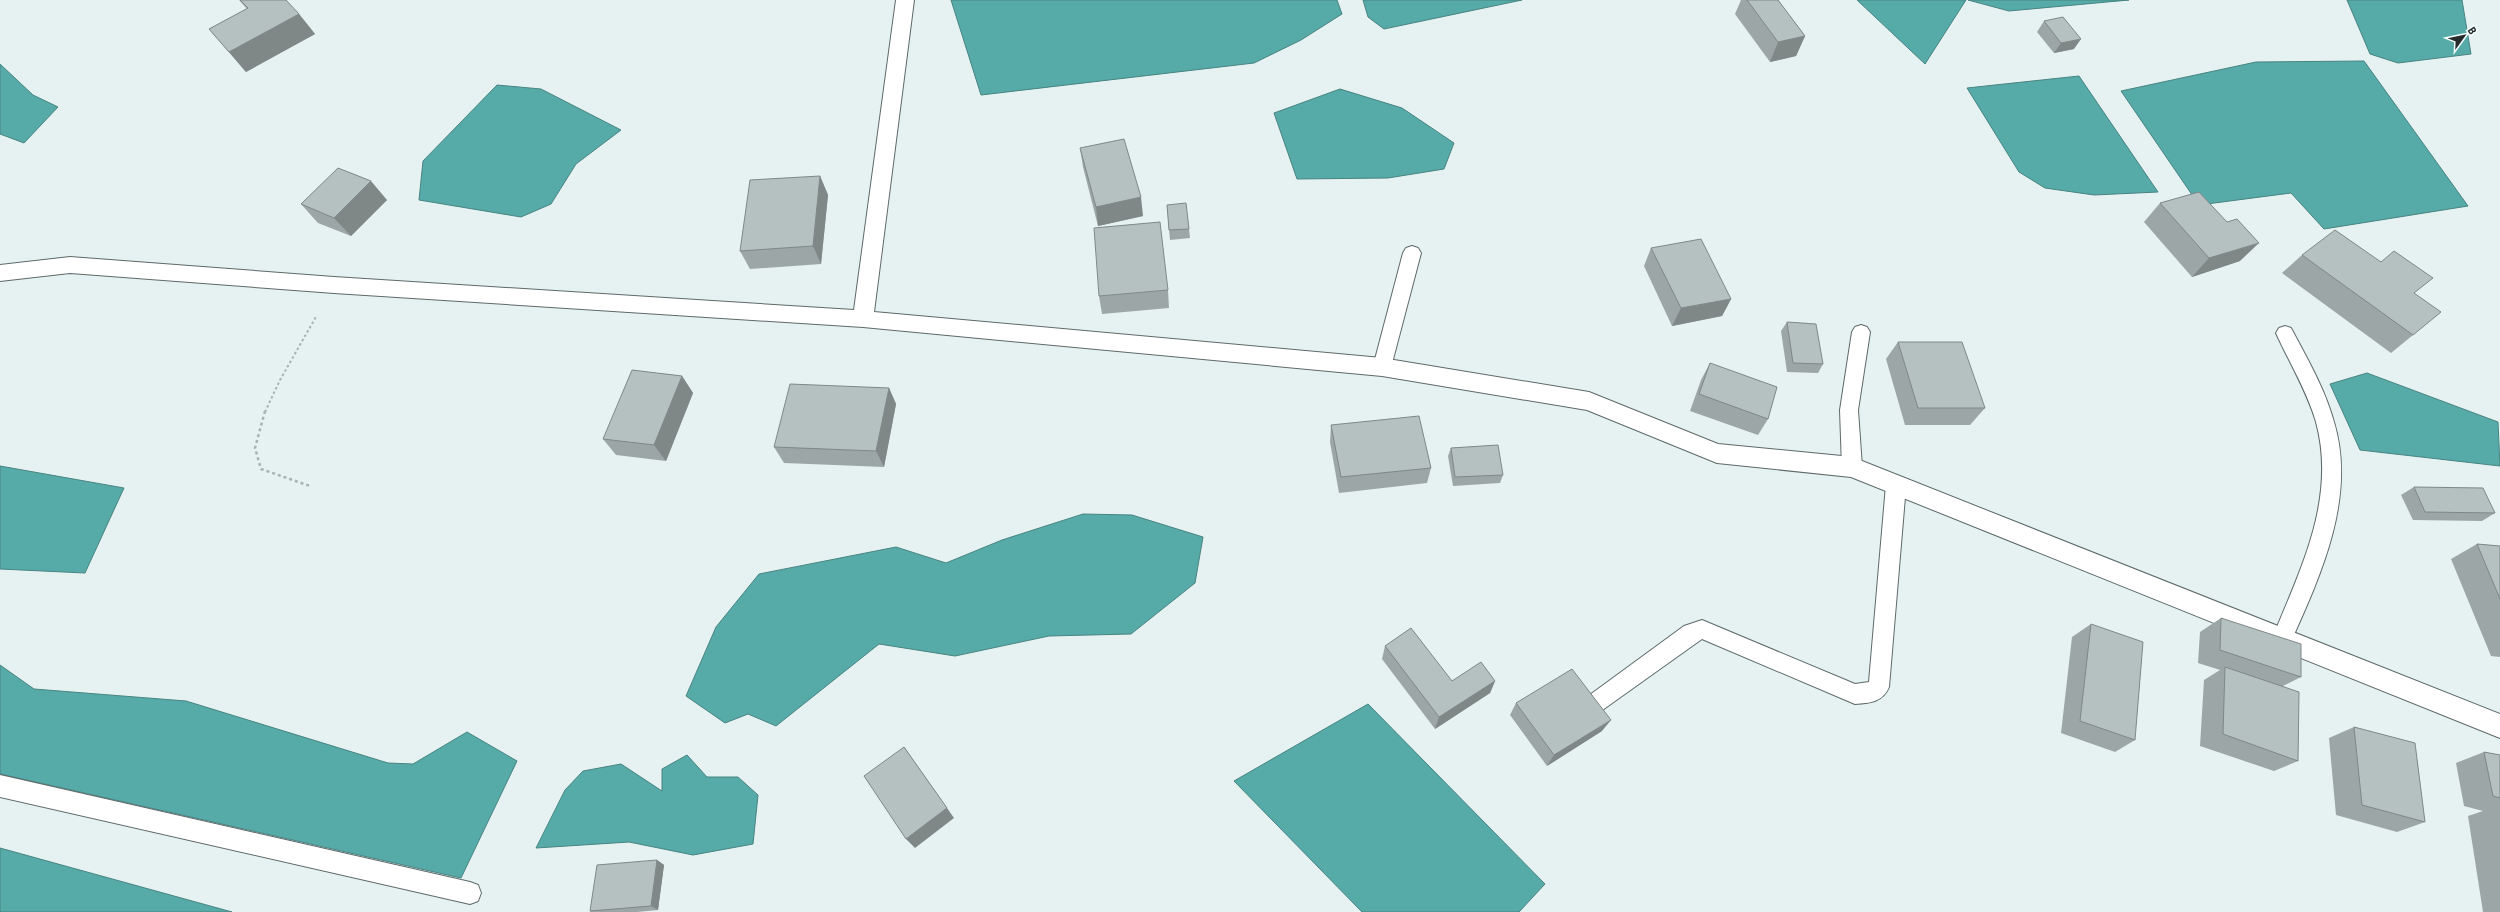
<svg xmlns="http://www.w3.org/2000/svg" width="2500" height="912" viewBox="0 0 2500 912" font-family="'Roboto Condensed',sans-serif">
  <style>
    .water { fill: #56aaa8; stroke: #478482 }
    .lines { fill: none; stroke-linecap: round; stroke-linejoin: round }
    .service-casing { stroke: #5e6969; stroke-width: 2 }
    .minor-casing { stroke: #5e6969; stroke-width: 2 }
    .path-far1 { stroke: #a7b2b1; stroke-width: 2; stroke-dasharray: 2.5 2.5; stroke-linecap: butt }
    .path { stroke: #a7b2b1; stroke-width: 2.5; stroke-dasharray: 3 3; stroke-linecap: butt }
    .service { fill: #fff; fill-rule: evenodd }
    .minor { fill: #fff; fill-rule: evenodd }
    .wall { fill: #9ca6a6 }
    .shaded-wall { fill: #7f8787 }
    .building { fill: #b5c1c1; stroke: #7f8787 }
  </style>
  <rect width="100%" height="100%" fill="#e5f2f1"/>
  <g class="water">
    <path d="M951,0H1337L1342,14L1301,40L1254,63L981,95Z"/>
    <path d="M1363,0H1522L1384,29L1368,17Z"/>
    <path d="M1857,0H1966L1925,64Z"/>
    <path d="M1968,0H2129L2009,11Z"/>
    <path d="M2347,0H2462L2471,54L2398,63L2370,54Z"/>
    <path d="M2364,61L2468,206L2324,229L2291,193L2199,205L2121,91L2256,62Z"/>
    <path d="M0,64L33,95L58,107L24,143L0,134Z"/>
    <path d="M2079,76L2158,192L2094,195L2045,188L2019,172L1967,88Z"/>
    <path d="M497,85L541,89L621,130L576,164L551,204L521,217L419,200L423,161Z"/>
    <path d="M1340,89L1402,108L1454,143L1444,169L1388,178L1297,179L1274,113Z"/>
    <path d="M2367,373L2498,422L2500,466L2360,450L2330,384Z"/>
    <path d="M0,466L124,488L85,573L0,569Z"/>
    <path d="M1083,514L1132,515L1203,537L1195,583L1131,634L1049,636L955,656L879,644L776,726L748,714L725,723L686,696L716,627L759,574L896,547L946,563L1002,540Z"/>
    <path d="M0,665L34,689L186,701L388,763L413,764L467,732L517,761L461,878L0,774Z"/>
    <path d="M1368,704L1545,884L1519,912H1362L1234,781Z"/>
    <path d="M687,755L707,777H738L758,795L753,844L693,855L629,842L536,848L565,790L583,771L621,764L662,791V769Z"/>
    <path d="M0,848L232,912H0Z"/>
  </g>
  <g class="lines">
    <g class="service-casing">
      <g id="service">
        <path d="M1412,246L1418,248L1421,253L1391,367L1388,372L1382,375L1376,372L1373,367L1403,253L1406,248Z"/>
        <path d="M1861,325L1867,327L1870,332L1858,410L1862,467L1859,473L1852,475L1845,473L1842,467L1840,410L1852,332L1855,327Z"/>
        <path d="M2285,326L2291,328C2307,358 2325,389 2334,422C2357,498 2320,577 2289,646L2282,649L2275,646L2272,639C2300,570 2337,499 2316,422C2307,391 2289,362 2276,333L2279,328Z"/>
        <path d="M1896,477L1903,479L1906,485L1889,687C1883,702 1870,703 1855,704L1702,639L1601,711L1594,714L1587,711L1583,704L1587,697L1684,626L1702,620L1855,684L1869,682L1886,485L1889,479Z"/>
        <path d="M0,775L470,882L478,885L481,893L478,901L470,904L0,797Z"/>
      </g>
    </g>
    <g class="minor-casing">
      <path id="minor" d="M896,0H914L874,312L1382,358L1589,392L1718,444L1852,457L2500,714V738L1851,477L1717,463L1587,410L1382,376L863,327L334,293L70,273L0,281V265L70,257L334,277L854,310Z"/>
    </g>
    <path class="path-far1" d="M265,412L280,380L317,315"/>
    <path class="path" d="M265,411L255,448L261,469L310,486"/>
    <use href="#service" class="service"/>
    <use href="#minor" class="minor"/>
  </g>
  <g class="wall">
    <path d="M239,0L299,14L315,34L246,72L209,29L247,9Z"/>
    <path d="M1741,0H1778L1805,36L1796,56L1770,62L1735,14Z"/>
    <path d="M2044,21L2074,49L2054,53L2037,32Z"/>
    <path d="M1080,148L1143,216L1098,226L1083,167Z"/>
    <path d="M820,176L828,195L821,264L750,269L740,251Z"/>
    <path d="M387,200L351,236L318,223L301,204Z"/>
    <path d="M2160,203L2240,261L2192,277L2144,222Z"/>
    <path d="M1167,205L1189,229L1190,238L1170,240Z"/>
    <path d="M1651,248L1731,299L1722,316L1672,326L1644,266Z"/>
    <path d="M2302,255L2414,293L2413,335L2391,353L2282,273Z"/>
    <path d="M1168,290L1169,308L1102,314L1099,296Z"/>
    <path d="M1787,322L1823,364L1818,373L1787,372L1781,331Z"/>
    <path d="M1898,342L1985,408L1970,425H1905L1886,359Z"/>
    <path d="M1710,363L1768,419L1758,435L1690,411L1701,380Z"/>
    <path d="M682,376L693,393L666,461L616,455L603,439Z"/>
    <path d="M889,388L896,404L884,467L784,463L774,447Z"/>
    <path d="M1331,425L1431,468L1427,483L1339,493L1330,442Z"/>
    <path d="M1451,448L1503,475L1500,483L1453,486L1448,456Z"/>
    <path d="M2414,487L2495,513L2482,521L2413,520L2401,495Z"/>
    <path d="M2477,544L2500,546V657L2491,656L2451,559Z"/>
    <path d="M2221,618L2301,677L2283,686L2298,761L2274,771L2200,746L2204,680L2220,670L2198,663L2200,632Z"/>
    <path d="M2091,624L2135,740L2115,752L2061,733L2072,637Z"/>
    <path d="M1385,646L1452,681H1495L1490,693L1435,729L1382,659Z"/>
    <path d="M1516,703L1602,731L1547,766L1510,715Z"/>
    <path d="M2354,727L2425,822L2397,832L2336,815L2329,738Z"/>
    <path d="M2484,752L2500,755V912H2483L2468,816L2483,811L2464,806L2456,763Z"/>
    <path d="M657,860L664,865L658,910L637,912H591L590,911Z"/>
  </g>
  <g class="shaded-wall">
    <path d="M299,14L315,34L246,72L229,52Z"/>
    <path d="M1805,36L1796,56L1770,62L1778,42Z"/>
    <path d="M2081,39L2074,49L2054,53L2061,43Z"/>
    <path d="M820,176L828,195L821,264L813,246Z"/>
    <path d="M371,181L387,200L351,236L334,218Z"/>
    <path d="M1141,197L1143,216L1098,226L1096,207Z"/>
    <path d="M2259,243L2240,261L2192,277L2209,258Z"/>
    <path d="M1731,299L1722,316L1672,326L1681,308Z"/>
    <path d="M682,376L693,393L666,461L654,445Z"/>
    <path d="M889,388L896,404L884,467L876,451Z"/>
    <path d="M1495,681L1490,693L1435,729L1439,717Z"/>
    <path d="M1611,720L1602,731L1547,766L1554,755Z"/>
    <path d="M904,747L954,818L915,848L906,839Z"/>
    <path d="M657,860L664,865L658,910L651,906Z"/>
  </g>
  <g class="building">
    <path d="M240,0H286L299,14L229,52L209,29L248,8Z"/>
    <path d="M1747,0H1778L1805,36L1778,42Z"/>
    <path d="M2063,17L2081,39L2061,43L2044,21Z"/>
    <path d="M1124,139L1141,197L1096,207L1080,148Z"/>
    <path d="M338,168L371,181L334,218L301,204Z"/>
    <path d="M820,176L813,246L740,251L750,180Z"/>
    <path d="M2199,192L2227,222L2237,219L2259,243L2209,258L2160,203Z"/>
    <path d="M1186,203L1189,229L1169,230L1167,205Z"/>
    <path d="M1160,222L1168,290L1099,296L1094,228Z"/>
    <path d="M2335,230L2381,262L2394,251L2433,278L2414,293L2441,312L2413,335L2302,255Z"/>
    <path d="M1701,239L1731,299L1681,308L1651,248Z"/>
    <path d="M1787,322L1816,324L1823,364L1793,363Z"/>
    <path d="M1898,342H1962L1985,408H1918Z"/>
    <path d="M1710,363L1777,387L1768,419L1699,394Z"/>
    <path d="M632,370L682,376L654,445L603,439Z"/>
    <path d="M790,384L889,388L876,451L774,447Z"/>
    <path d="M1419,416L1431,468L1341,477L1331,425Z"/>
    <path d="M1498,445L1503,475L1455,477L1451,448Z"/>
    <path d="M2414,487L2483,488L2495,513L2425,512Z"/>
    <path d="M2477,544L2500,546V599Z"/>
    <path d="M2221,618L2301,644V677L2220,650Z"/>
    <path d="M2091,624L2143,642L2135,740L2080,721Z"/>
    <path d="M1411,628L1452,681L1481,662L1495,681L1439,717L1385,646Z"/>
    <path d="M2225,667L2299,692L2298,761L2223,734Z"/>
    <path d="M1572,669L1611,720L1554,755L1516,703Z"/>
    <path d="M2354,727L2415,743L2425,822L2362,805Z"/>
    <path d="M904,747L947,808L906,839L864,776Z"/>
    <path d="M2484,752L2500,755V798L2493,796Z"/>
    <path d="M657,860L651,906L590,911L597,865Z"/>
  </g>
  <g transform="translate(2464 36) rotate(57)" stroke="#f4fffe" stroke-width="3" paint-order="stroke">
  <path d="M0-3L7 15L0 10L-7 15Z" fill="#252a2a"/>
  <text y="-6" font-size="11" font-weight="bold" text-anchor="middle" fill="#252a2a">B</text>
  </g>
</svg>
